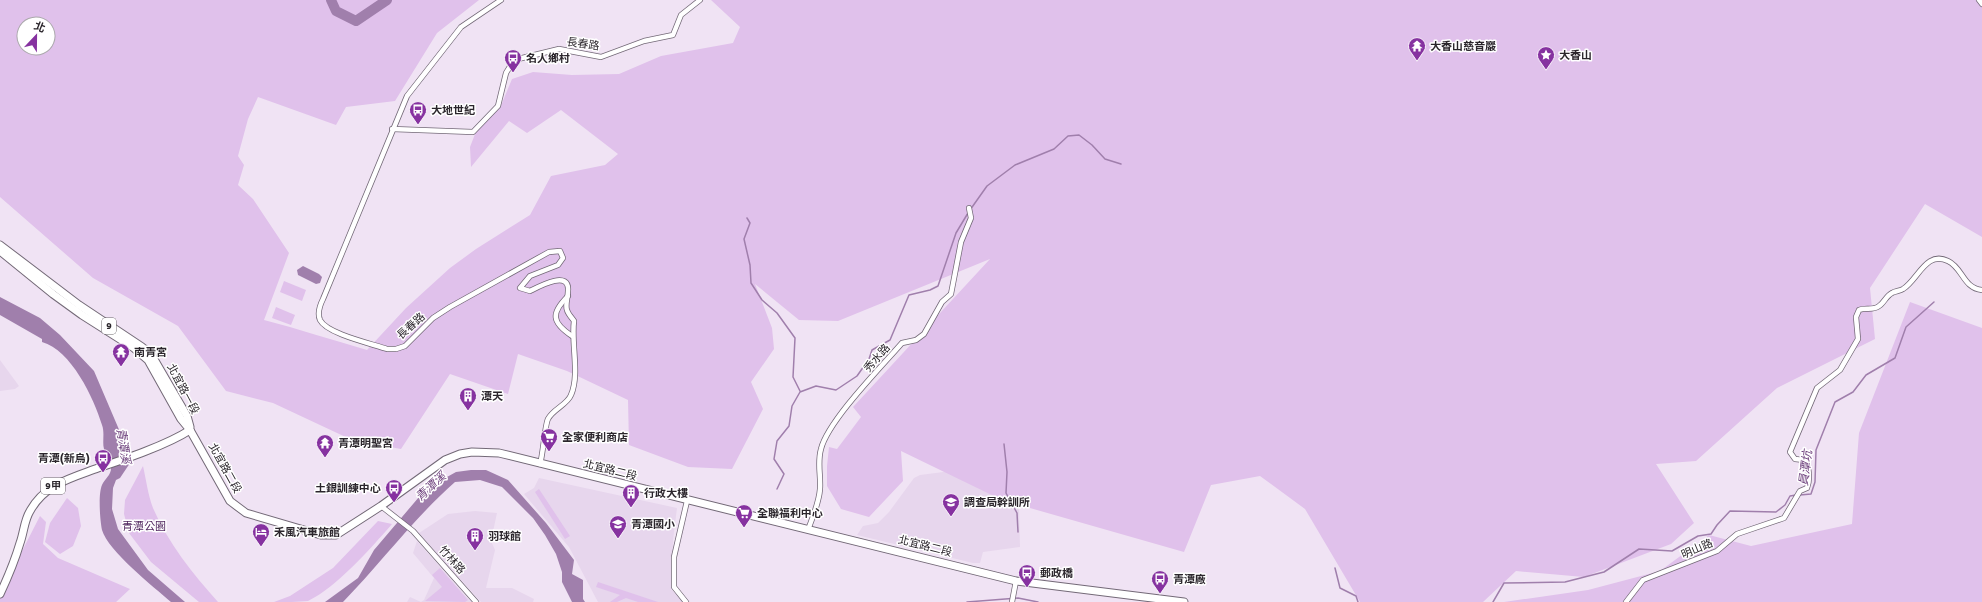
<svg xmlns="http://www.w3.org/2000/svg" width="1982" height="602" viewBox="0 0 1982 602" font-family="Signika,'Noto Sans TC',sans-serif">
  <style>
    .built { fill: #e7d6ed }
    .green { fill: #e0c1eb; fill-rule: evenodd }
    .water { fill: #a07fac }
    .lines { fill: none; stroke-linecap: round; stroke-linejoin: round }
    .stream { stroke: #a07fac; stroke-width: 1.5 }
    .river { stroke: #a07fac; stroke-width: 10 }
    .street-casing { stroke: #736977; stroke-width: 6 }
    .primary-casing { stroke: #736977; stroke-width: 9 }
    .street { stroke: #fff; stroke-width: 4.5 }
    .primary { stroke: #fff; stroke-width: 7 }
    .labels { text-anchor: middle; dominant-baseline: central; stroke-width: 3; stroke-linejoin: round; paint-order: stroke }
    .shield { fill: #fff; stroke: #6b676b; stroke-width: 1 }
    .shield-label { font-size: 10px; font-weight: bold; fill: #2b262c }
    .street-label { font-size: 11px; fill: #2b262c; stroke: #fff }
    .poi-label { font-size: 11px; font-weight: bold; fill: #2b262c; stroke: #fff; text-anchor: start }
    .park-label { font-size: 11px; fill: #4f245d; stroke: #fff }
    .water-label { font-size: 12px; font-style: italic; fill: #6e417d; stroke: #fff }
  </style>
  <rect width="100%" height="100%" fill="#f0e3f4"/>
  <g class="built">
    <path d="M0,360L19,386L15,389L0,391Z"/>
    <path d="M951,471L1008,493L1019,510L1020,547L983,552L980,563H973L857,535L863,526L878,523L889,512L914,478L920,475Z"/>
    <path d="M539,478L677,508L673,540L671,589L683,602H598L569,547L524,494L534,488Z"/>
    <path d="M475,511L497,513L491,541L495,550L486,588H512L534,599L533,602H481L419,533L448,514Z"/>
    <path d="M417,541L471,602H407L410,597L421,602L424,600L434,578L413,553Z"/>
  </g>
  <g class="green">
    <path d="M0,0H479L437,33L395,101L346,107L336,125L258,97L248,119L238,156L244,165L238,185L253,199L289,253L264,320C299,329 332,340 367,350L406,308L450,268L476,249L530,215L551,176L605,165L618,154L561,110L527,133L509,121L471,167L470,147L477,129L500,108L512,79L533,72L572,75L619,74L661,56L733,43L740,27L711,0H1982V237L1925,204L1870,288L1875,339L1777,388L1696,461L1656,464L1694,523L1671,544L1584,577L1516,571L1483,602H1360L1305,509L1260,476L1211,485L1184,552L1002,500L901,451L903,481L869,517L841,509L827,486V466L829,447L837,449L861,417L853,407L990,259L838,321L799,320L755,284L772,328L774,349L751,382L763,409L732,469L688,467L629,445L628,400L567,371L518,354L508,394L450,374L401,449L352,440L273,403L226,391L178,326L93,278L0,197ZM24,24H48V48H24Z"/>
    <path d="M284,281L306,290L302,301L280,292Z"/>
    <path d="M1910,302L1982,328V602H1504L1588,590L1660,571L1709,535L1751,546L1852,524L1859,433Z"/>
    <path d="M276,307L295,315L291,325L272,318Z"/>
    <path d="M143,466C146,479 148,495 153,508C168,543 193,574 218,602H199L151,562L129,533L124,514L125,500Z"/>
    <path d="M539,489L570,536L565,539L535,492Z"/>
    <path d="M67,498L78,508L81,526L73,546L60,554L45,542L50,523Z"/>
    <path d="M40,516L46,522L43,544L58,558L130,589L116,602H0V594Z"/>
    <path d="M378,521L392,524C371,548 337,587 308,601C300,602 284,602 274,602L290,596L333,568Z"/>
    <path d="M440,568L468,600L465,602L425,601L442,587L432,575Z"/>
    <path d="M598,582L658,602H638L626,598L617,602H610L620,595L596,587Z"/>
  </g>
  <g class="water">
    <path d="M303,266L319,274L322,277L320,283L316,284L298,275L297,270Z"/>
    <path d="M0,297L40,318L60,335L94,371L132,460L120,478L116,480L113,488L112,509L118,529L148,570L185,602H171C154,587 108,551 102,530C100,520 98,494 102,485C105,478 112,475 111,466C110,460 105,455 104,449C102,442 105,433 102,425C94,398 71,350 42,342V339L0,315Z"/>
    <path d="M471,470H486L508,480L546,523L574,560L572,574L583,580V599L585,602H572L562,582V572L556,554L545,535L533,518L502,487L480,480L455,482C414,518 381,563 343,602H325L358,578L374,550L419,497L447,477L456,472Z"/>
  </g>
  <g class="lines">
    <g class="stream">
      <path d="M970,210L987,186L1015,165L1054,149L1068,136L1079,135L1092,145L1105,159L1121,164"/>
      <path d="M747,218L750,223L744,239L750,265L751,283L762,300L777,313L795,338L793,377L800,391"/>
      <path d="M1004,444L1007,472L1006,493L1017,513L1018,532"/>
      <path d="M777,489L784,474L774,459L777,441L789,426L792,406L800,392L816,386L836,390L857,376L869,359L872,350L890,340L909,295L930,290L938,286L956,233L968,213"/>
      <path d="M1800,495L1811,494L1815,482L1816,450L1835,402L1853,392L1866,375L1895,358L1906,327L1934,302"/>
      <path d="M1335,568L1340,588L1356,596L1358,602"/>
      <path d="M967,602L1018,598L1038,602"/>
      <path d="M1493,602L1504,583L1565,582L1604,572L1639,549L1672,551L1698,536L1711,534L1717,525L1730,511L1776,512L1785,505L1790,496L1796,495"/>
    </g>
    <path class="river" d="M331,0L336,11L356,21L387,0"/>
    <g class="street-casing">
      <g id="street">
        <path d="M501,0L461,27L407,96L323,299C320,305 317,313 320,320C327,334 373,344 387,349H396L405,346L433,318L450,307L549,252L560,251L563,258L558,265L530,276L520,288L530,291C538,287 570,269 568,291C568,297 565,305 567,310C568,314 572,318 574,321C571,344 580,374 571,395C567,405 553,409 548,419C545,424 543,455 540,464"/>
        <path d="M1979,0L1982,4"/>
        <path d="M392,129L473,132L498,106L506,73L514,60L559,49L601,57L644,41L673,35L681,15L700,0"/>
        <path d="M568,296C551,313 551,322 572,336"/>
        <path d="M381,506L413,531L476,602"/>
        <path d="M808,530C813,516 819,503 820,489C821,475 817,463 821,449C828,421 881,367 902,343L916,340L924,334L942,302L951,294L961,242L971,218L969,208"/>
        <path d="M686,602L674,587V557L687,501"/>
        <path d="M1012,602L1016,581"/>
        <path d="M1626,602L1643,580L1717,551L1737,534L1784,518L1800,491L1807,488C1810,481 1810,466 1804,460L1795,459L1790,452L1817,388L1840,370L1858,339L1856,317L1859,310C1865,307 1873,311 1879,306C1884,303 1886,296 1892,293C1895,291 1900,291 1903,289C1918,280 1926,250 1948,261C1963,268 1963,288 1982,290"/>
      </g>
    </g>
    <g class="primary-casing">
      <g id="primary">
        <path d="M0,245L79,305L142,347L151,354L187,416L190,427"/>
        <path d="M0,251L53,294L82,315L134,348L148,360L181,419L190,430L230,501L246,513L321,535H336L381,506L445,460L460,454L472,452L499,453L1016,581L1184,602"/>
        <path d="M0,594C8,577 15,560 20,543C24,532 24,521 30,511C45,484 71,478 98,468C125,459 167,445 190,430"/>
      </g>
    </g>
    <use href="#street" class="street"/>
    <use href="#primary" class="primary"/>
  </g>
  <defs>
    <g id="temple-pin" transform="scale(0.9)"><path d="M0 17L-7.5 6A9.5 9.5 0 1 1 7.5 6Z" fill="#8632a0" stroke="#fff"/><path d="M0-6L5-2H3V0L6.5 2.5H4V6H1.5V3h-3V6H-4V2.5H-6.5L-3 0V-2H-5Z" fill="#fff"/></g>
    <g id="sight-pin" transform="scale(0.9)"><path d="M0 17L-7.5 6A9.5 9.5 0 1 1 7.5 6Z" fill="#8632a0" stroke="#fff"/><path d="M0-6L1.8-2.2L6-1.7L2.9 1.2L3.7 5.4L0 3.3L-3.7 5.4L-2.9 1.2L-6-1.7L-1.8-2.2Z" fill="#fff"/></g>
    <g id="bus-pin" transform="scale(0.9)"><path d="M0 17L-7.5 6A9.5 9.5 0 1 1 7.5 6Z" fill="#8632a0" stroke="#fff"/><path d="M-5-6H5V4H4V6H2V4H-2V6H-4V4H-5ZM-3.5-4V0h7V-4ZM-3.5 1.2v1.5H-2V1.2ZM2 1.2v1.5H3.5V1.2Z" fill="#fff"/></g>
    <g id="building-pin" transform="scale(0.9)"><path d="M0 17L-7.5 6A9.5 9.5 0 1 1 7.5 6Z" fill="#8632a0" stroke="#fff"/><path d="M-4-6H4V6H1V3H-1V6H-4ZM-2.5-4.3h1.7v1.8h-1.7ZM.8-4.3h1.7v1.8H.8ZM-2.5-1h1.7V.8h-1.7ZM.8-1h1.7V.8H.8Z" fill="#fff"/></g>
    <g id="supermarket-pin" transform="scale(0.9)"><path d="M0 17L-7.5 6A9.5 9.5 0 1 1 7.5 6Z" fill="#8632a0" stroke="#fff"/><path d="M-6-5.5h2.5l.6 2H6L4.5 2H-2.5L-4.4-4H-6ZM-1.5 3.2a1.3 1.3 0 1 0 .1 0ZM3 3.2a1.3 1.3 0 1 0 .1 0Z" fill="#fff"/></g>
    <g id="university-pin" transform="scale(0.9)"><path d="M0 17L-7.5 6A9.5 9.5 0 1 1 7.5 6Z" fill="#8632a0" stroke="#fff"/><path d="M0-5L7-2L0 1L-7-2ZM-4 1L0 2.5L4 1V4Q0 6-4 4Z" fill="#fff"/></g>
    <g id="school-pin" transform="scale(0.9)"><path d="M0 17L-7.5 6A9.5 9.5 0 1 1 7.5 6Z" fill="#8632a0" stroke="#fff"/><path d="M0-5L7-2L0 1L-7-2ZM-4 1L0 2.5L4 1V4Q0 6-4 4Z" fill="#fff"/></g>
    <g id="hotel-pin" transform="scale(0.9)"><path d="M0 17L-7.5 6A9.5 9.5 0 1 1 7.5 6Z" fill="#8632a0" stroke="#fff"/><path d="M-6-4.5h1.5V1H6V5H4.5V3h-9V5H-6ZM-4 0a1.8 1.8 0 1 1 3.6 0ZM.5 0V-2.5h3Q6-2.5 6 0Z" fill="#fff"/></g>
  </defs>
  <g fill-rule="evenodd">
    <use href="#temple-pin" x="1417" y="46"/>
    <use href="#sight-pin" x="1546" y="55"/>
    <use href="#bus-pin" x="513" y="58"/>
    <use href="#bus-pin" x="418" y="110"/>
    <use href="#temple-pin" x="121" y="352"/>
    <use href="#building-pin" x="468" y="396"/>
    <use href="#supermarket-pin" x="549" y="437"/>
    <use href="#temple-pin" x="325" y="443"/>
    <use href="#bus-pin" x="103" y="458"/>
    <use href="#bus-pin" x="394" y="488"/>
    <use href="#building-pin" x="631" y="493"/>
    <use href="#university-pin" x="951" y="502"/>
    <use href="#supermarket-pin" x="744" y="513"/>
    <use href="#school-pin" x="618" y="524"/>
    <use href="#hotel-pin" x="261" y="532"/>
    <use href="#building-pin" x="475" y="536"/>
    <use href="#bus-pin" x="1027" y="573"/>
    <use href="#bus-pin" x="1160" y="579"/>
  </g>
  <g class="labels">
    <g class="shield">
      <rect x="102" y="318" width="14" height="16" rx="3"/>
      <rect x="41" y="478" width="24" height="16" rx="3"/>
    </g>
    <g class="shield-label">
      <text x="109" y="326">9</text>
      <text x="53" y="486">9甲</text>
    </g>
    <g class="street-label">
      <text transform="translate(583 44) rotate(8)">長春路</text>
      <text transform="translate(411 326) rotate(-42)">長春路</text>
      <text transform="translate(877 358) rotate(-49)">秀水路</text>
      <text transform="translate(183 389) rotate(62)">北宜路一段</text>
      <text transform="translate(225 468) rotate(61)">北宜路二段</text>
      <text transform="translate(610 470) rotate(14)">北宜路二段</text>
      <text transform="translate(925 546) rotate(14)">北宜路二段</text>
      <text transform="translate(1697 549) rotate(-23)">明山路</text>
      <text transform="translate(452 560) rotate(48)">竹林路</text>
    </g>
    <g class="poi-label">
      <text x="1430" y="46">大香山慈音巖</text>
      <text x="1559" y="55">大香山</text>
      <text x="526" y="58">名人鄉村</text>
      <text x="431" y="110">大地世紀</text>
      <text x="134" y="352">南青宮</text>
      <text x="481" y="396">潭天</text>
      <text x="562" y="437">全家便利商店</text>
      <text x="338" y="443">青潭明聖宮</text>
      <text x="90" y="458" text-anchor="end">青潭(新烏)</text>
      <text x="381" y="488" text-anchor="end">土銀訓練中心</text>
      <text x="644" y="493">行政大樓</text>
      <text x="964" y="502">調查局幹訓所</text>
      <text x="757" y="513">全聯福利中心</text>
      <text x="631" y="524">青潭國小</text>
      <text x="274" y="532">禾風汽車旅館</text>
      <text x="488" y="536">羽球館</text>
      <text x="1040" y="573">郵政橋</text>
      <text x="1173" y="579">青潭廠</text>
    </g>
    <g class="park-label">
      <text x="144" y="526">青潭公園</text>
    </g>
    <g class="water-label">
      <text transform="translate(123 446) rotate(81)">青潭溪</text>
      <text transform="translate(1806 468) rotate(-83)">員潭坑</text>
      <text transform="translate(431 487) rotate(-42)">青潭溪</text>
    </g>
  </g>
  <g transform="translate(36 36) rotate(22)"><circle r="19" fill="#ffffff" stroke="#aaa8ab"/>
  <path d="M0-3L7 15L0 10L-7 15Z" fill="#8632a0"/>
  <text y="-6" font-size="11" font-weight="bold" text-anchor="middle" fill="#2b262c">北</text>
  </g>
</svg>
